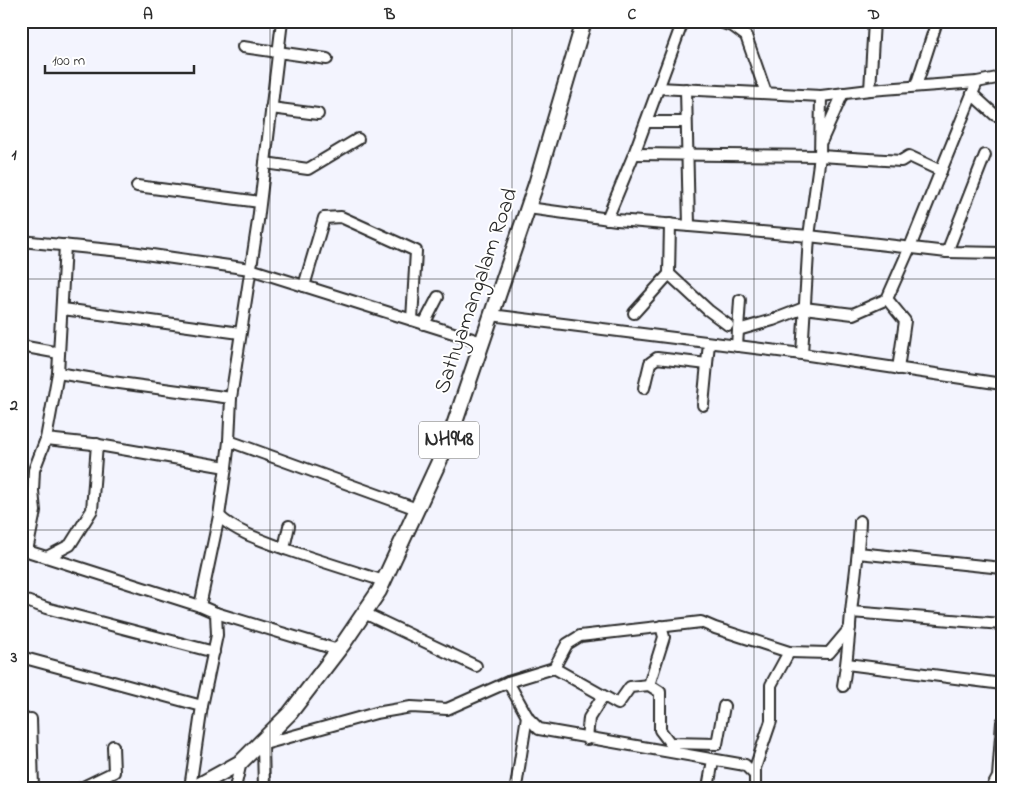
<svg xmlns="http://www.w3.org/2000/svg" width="1023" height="809" viewBox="0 0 1023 809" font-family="'Indie Flower',sans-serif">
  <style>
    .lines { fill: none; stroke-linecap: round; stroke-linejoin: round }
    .minor-casing { stroke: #2b2b2b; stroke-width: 14 }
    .highway-casing { stroke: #2b2b2b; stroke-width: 18 }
    .minor { stroke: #fff; stroke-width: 10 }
    .highway { stroke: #fff; stroke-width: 14 }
    .grid { fill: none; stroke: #2b2b2b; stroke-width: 1; stroke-opacity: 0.55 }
    .labels { text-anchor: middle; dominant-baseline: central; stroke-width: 4; stroke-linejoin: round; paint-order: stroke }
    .shield { fill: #fff; stroke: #6b6b6b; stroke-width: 1 }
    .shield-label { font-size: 21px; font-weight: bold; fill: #2b2b2b }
    .street-label { font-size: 22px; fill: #2b2b2b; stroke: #fff }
    .neatline { fill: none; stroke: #2b2b2b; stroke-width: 2 }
    .grid-label { font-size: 16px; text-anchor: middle; font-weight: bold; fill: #2b2b2b }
  </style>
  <rect width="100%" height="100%" fill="#f3f4fe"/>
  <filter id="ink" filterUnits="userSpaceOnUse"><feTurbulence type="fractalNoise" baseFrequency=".02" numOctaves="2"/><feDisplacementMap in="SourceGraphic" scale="10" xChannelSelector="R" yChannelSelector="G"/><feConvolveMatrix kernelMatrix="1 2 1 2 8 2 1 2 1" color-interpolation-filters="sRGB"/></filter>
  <g filter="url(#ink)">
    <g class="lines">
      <g class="minor-casing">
        <g id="minor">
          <path d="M717,21L734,27L746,36L766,93"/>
          <path d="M243,47L327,59"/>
          <path d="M916,86L937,21"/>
          <path d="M658,88L821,96L870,90L977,82L1002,77"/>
          <path d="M686,89L689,226"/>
          <path d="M870,90L874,21"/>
          <path d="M972,94L995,115"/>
          <path d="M271,108L318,114"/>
          <path d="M646,122H686"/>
          <path d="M822,140L843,93"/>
          <path d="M634,154L820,156L901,161L909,156L941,171"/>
          <path d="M265,163L308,169L358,139"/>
          <path d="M137,186L260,202"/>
          <path d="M528,208L617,220L809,236L947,252L1002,253"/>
          <path d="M607,219L634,154L683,21"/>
          <path d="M21,241L131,252L250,269L482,342"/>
          <path d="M65,245L58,373L46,439L93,444L226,467"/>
          <path d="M947,252L985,155"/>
          <path d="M669,274L708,310L728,325"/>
          <path d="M304,286L324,218L341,217L416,251L412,320"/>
          <path d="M887,299L905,321L898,369"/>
          <path d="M63,309L240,333"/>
          <path d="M634,313L669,274L670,224"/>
          <path d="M491,315L802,354L1002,384"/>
          <path d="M424,324L438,297"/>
          <path d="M738,330L773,320L804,308L853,314L887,299L910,247L977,82"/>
          <path d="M21,346L59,353"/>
          <path d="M737,346L740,300"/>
          <path d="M802,354L809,236L820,156L821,96"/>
          <path d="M58,373L112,382L231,398"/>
          <path d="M644,388L650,363L657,358L707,364"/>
          <path d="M703,405L709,343"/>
          <path d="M229,441L417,509"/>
          <path d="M219,516C237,533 264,541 288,550C320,561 352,571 384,581"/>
          <path d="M284,548L289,526"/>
          <path d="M21,549L200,606L216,613L217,635L202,706"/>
          <path d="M27,551L35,511L33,491L34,470L46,439"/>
          <path d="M858,553L1002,568"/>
          <path d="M47,557L70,545L92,510L97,444"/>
          <path d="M21,599L46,608L214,652"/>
          <path d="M200,606L219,516L226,467L229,441L231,398L258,221L282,21"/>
          <path d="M851,612L1002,624"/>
          <path d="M216,613L338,650"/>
          <path d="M364,613L476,666"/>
          <path d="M21,657L202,706L190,788"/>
          <path d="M847,664L1002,684"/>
          <path d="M554,668L618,704L630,687L649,685L660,692V730L670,743L717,744L724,706"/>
          <path d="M508,682L528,718L539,729L745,765L755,775"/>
          <path d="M649,685L664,637L661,626"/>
          <path d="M843,686C847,662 849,638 851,613C854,582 859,552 860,521"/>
          <path d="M31,719L33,788"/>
          <path d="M587,739L589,718L603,696"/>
          <path d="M263,745L264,788"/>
          <path d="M257,746L376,713L411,707L447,709L508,682L554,668L567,644L580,636L701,622L715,628L789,652L829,653L850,628"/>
          <path d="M516,787L527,716"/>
          <path d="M81,788L114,772L113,746"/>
          <path d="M235,788L241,762"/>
          <path d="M708,788L713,760"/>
          <path d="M755,788V768L771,721V685L789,652"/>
          <path d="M992,788L998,777L1002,722"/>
        </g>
      </g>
      <g class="highway-casing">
        <path id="highway" d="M194,788L241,762L290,713L343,644L379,591L449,440L536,184L584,21"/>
      </g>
      <use href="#minor" class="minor"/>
      <use href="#highway" class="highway"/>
    </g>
  </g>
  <path class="grid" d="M270,21V788M512,21V788M754,21V788M21,279H1002M21,530H1002"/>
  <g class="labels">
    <rect class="shield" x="419" y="421.5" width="60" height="37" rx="4"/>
    <g class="shield-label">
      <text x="449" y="440">NH948</text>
    </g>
    <g class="street-label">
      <text transform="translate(477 291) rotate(-71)">Sathyamangalam Road</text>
    </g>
  </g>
  <rect width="1023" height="809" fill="none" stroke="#fff" stroke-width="55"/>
  <path d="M45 65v8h149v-8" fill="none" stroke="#2b2b2b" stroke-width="2.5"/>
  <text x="52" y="65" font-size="15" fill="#2b2b2b" stroke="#ffffff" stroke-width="4" paint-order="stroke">100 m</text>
  <rect x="28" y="28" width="968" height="754" class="neatline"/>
  <g class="grid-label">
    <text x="148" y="19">A</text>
    <text x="390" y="19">B</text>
    <text x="632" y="19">C</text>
    <text x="874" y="19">D</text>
    <text x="14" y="159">1</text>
    <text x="14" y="410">2</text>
    <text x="14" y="662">3</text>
  </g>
</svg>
